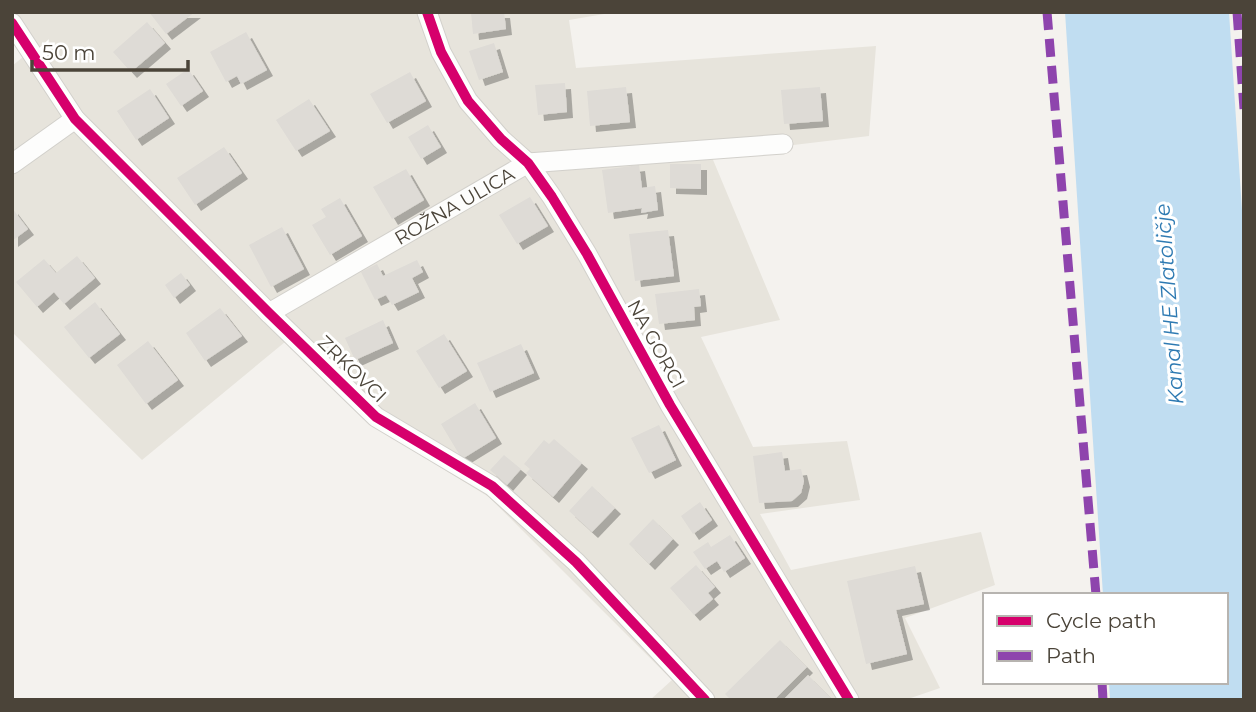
<svg xmlns="http://www.w3.org/2000/svg" width="1256" height="712" viewBox="0 0 1256 712" font-family="Montserrat,sans-serif">
  <style>
    .residential { fill: #e7e4dc }
    .water { fill: #c0ddf1 }
    .building { fill: #dedbd6; filter: url(#shadow) }
    .lines { fill: none; stroke-linecap: round; stroke-linejoin: round }
    .minor-casing { stroke: #d2d0cb; stroke-width: 21 }
    .minor { stroke: #fdfdfc; stroke-width: 19 }
    .quiet { stroke: #8e44ad; stroke-width: 9; stroke-dasharray: 18 9; stroke-linecap: butt }
    .cycleway-casing { stroke: #fff; stroke-width: 15 }
    .cycleway { stroke: #d6006c; stroke-width: 10 }
    .labels { text-anchor: middle; dominant-baseline: central; stroke-width: 6; stroke-linejoin: round; paint-order: stroke }
    .street-label { font-size: 19px; fill: #4b4439; stroke: #fff }
    .water-label { font-size: 21px; font-style: italic; fill: #2e7ab2; stroke: #fff }
  </style>
  <defs>
    <filter id="shadow"><feDropShadow dx="6" dy="6" stdDeviation="0" flood-color="#0004"/></filter>
  </defs>
  <rect width="100%" height="100%" fill="#f4f2ee"/>
  <path class="residential" d="M12,12H616L569,20L576,68L876,46L869,136L711,155L780,320L701,337L753,447L847,441L860,500L760,514L791,570L981,532L995,585L905,618L940,688L905,700H650L672,680L489,497L371,425L285,342L142,460L12,332V66L23,57L12,41Z"/>
  <path class="water" d="M1065,12H1229L1244,241V700H1110L1109,682H1226V595H1103Z"/>
  <g class="building">
    <path d="M149,12H195L166,34Z"/>
    <path d="M471,12H504L506,29L473,34Z"/>
    <path d="M147,22L165,43L131,72L113,52Z"/>
    <path d="M246,32L267,70L241,84L237,76L226,82L210,52Z"/>
    <path d="M494,43L503,72L479,80L469,51Z"/>
    <path d="M188,69L203,91L181,106L166,84Z"/>
    <path d="M410,72L426,101L387,123L370,94Z"/>
    <path d="M565,83L567,112L538,115L535,85Z"/>
    <path d="M626,87L630,122L590,126L587,91Z"/>
    <path d="M820,87L823,121L784,124L781,90Z"/>
    <path d="M150,89L169,118L136,140L117,111Z"/>
    <path d="M309,99L330,131L296,151L276,120Z"/>
    <path d="M428,125L441,147L421,159L408,137Z"/>
    <path d="M224,147L242,173L195,205L177,178Z"/>
    <path d="M670,164H701V189L670,188Z"/>
    <path d="M639,165L642,188L655,186L658,210L641,213L642,208L608,213L602,170Z"/>
    <path d="M406,169L424,200L392,219L373,187Z"/>
    <path d="M530,197L548,226L517,244L499,215Z"/>
    <path d="M340,198L362,236L330,255L312,225L326,217L321,209Z"/>
    <path d="M12,208L28,229L12,241Z"/>
    <path d="M282,227L304,269L271,287L249,245Z"/>
    <path d="M668,230L674,276L635,281L629,234Z"/>
    <path d="M77,256L95,278L64,304L54,292L37,307L16,282L44,259L56,273Z"/>
    <path d="M417,260L423,272L412,278L419,292L392,305L386,295L375,300L361,272L377,264L383,276Z"/>
    <path d="M181,273L190,285L174,298L165,285Z"/>
    <path d="M699,289L701,306L694,307L695,320L659,324L655,294Z"/>
    <path d="M95,302L120,334L89,358L64,327Z"/>
    <path d="M220,308L242,336L205,361L186,333Z"/>
    <path d="M383,320L393,343L355,360L345,338Z"/>
    <path d="M444,334L467,371L439,388L416,351Z"/>
    <path d="M148,341L178,380L146,404L117,365Z"/>
    <path d="M521,344L534,373L490,392L477,363Z"/>
    <path d="M475,403L496,438L462,459L441,424Z"/>
    <path d="M659,425L676,460L649,473L631,438Z"/>
    <path d="M554,439L582,463L553,497L526,473L530,469L524,464L544,440L549,444Z"/>
    <path d="M782,452L785,471L801,469L804,481L801,493L792,501L759,503L753,456Z"/>
    <path d="M504,455L521,469L507,485L490,470Z"/>
    <path d="M592,486L615,508L592,532L569,511Z"/>
    <path d="M700,502L712,520L693,534L681,516Z"/>
    <path d="M653,519L673,539L649,564L629,544Z"/>
    <path d="M730,535L745,558L724,572L717,561L705,569L693,552L708,542L711,547Z"/>
    <path d="M696,565L715,587L708,593L713,599L694,615L670,588Z"/>
    <path d="M915,566L924,604L896,610L907,654L866,664L847,581Z"/>
    <path d="M780,640L807,667L774,700H731L725,694Z"/>
    <path d="M808,675L833,700H783Z"/>
  </g>
  <g class="lines">
    <g class="minor-casing">
      <g id="minor">
        <path d="M427,12L441,52L468,101L501,139L528,163L552,197L587,254L670,405L849,700"/>
        <path d="M12,23L75,119L269,313L376,417L492,486L576,562L705,700"/>
        <path d="M12,164L75,119"/>
        <path id="s1" d="M269,313L528,163L783,144"/>
      </g>
    </g>
    <use href="#minor" class="minor"/>
    <g class="quiet">
      <path d="M1047,12L1096,595"/>
      <path d="M1237,12L1244,109"/>
      <path d="M1102,682L1103,700"/>
    </g>
    <g class="cycleway-casing">
      <g id="cycleway">
        <path d="M427,12L441,52L468,101L501,139L528,163L552,197L587,254L670,405L849,700"/>
        <path d="M12,23L75,119L269,313L376,417L492,486L576,562L705,700"/>
      </g>
    </g>
    <use href="#cycleway" class="cycleway"/>
  </g>
  <g class="labels">
    <g class="street-label">
      <text stroke="none"><textPath href="#s1" startOffset="214">ROŽNA ULICA</textPath></text>
      <text transform="translate(656 344) rotate(61)">NA GORCI</text>
      <text transform="translate(352 369) rotate(44)">ZRKOVCI</text>
    </g>
    <g class="water-label">
      <text transform="translate(1169 304) rotate(-94)">Kanal HE Zlatoličje</text>
    </g>
  </g>
  <rect width="1256" height="712" fill="none" stroke="#4b4439" stroke-width="28"/>
  <rect x="983" y="593" width="245" height="91" fill="#ffffff" stroke="#b7b4b0" stroke-width="2"/>
  <rect x="997" y="616" width="35" height="10" fill="#d6006c" stroke="#b7b4b0" stroke-width="2"/>
  <text x="1046" y="628" font-size="21" fill="#4b4439">Cycle path</text>
  <rect x="997" y="651" width="35" height="10" fill="#8e44ad" stroke="#b7b4b0" stroke-width="2"/>
  <text x="1046" y="663" font-size="21" fill="#4b4439">Path</text>
  <path d="M32 60v10h156v-10" fill="none" stroke="#4b4439" stroke-width="3.5"/>
  <text x="42" y="60" font-size="21" fill="#4b4439" stroke="#ffffff" stroke-width="5" paint-order="stroke">50 m</text>
</svg>
